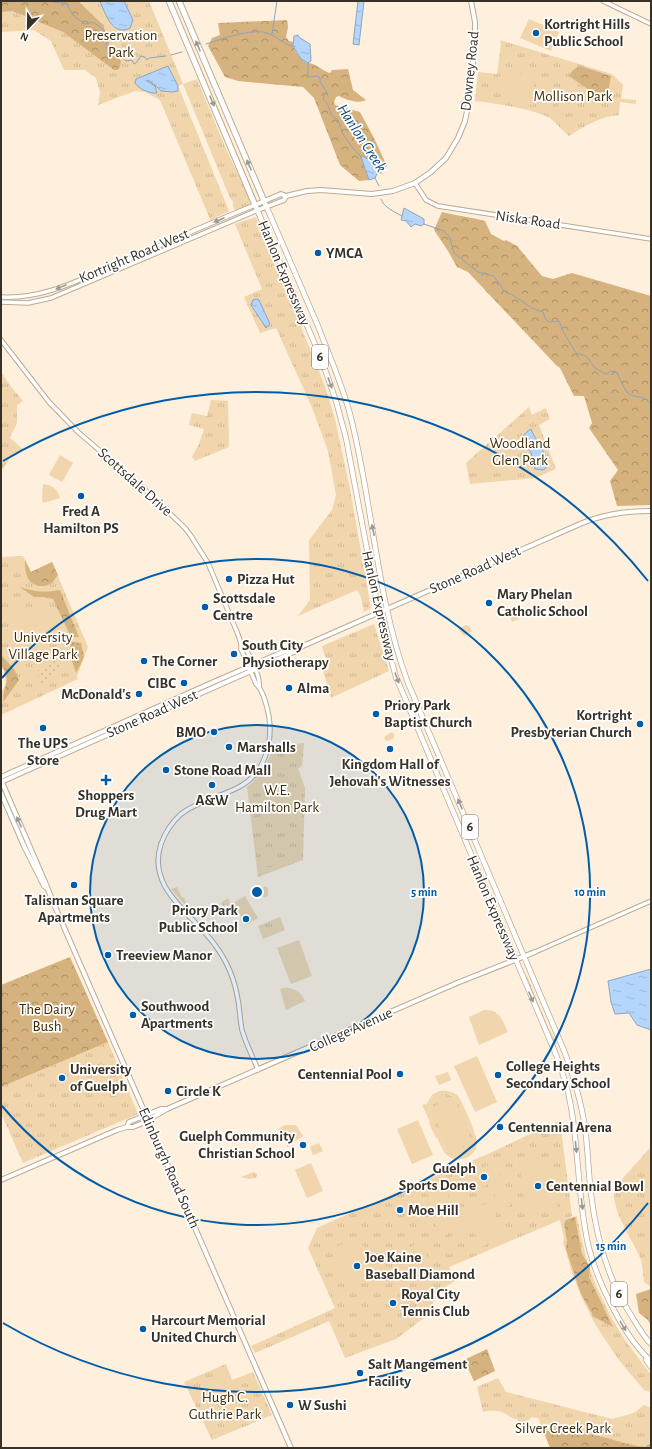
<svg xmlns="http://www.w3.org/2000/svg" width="652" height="1449" viewBox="0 0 652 1449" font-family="'Alegreya Sans',sans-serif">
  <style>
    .grass { fill: url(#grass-tufts) }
    .forest { fill: url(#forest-crowns) }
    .garden { fill: url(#garden-dots) }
    .pitch { fill: #f0d5ad; fill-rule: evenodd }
    .water { fill: url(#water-ripples); stroke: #8fa4bc }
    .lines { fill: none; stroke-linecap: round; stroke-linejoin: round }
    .stream { stroke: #8fa4bc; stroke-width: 1 }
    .tertiary-casing { stroke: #bbab93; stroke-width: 5.5 }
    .secondary-casing { stroke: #bbab93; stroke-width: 6 }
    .trunk-casing { stroke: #bbab93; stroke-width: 6 }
    .motorway-casing { stroke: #bbab93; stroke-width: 7 }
    .tertiary { stroke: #fff; stroke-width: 3.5 }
    .secondary { stroke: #fff; stroke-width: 4 }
    .trunk { stroke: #fff; stroke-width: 4.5 }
    .motorway { stroke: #fff; stroke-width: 5 }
    .oneway { fill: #9b9893 }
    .ring { fill: none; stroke: #005ca9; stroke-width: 2 }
    .poi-dot { fill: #005ca9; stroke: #fff; stroke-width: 1.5 }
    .labels { text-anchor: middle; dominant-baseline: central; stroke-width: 3.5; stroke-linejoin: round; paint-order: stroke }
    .shield { fill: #fff; stroke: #736f68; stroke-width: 1 }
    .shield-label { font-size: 14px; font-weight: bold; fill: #373127 }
    .poi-label { font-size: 15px; font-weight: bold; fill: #373127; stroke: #fff; text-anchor: start }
    .park-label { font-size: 15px; fill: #402900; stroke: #fff }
    .street-label { font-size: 15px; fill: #373127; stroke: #fff }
    .water-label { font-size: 16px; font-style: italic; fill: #0e4980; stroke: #fff }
    .centre { fill: #005ca9; stroke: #fff; stroke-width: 2 }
    .ring-label { font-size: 12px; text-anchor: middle; font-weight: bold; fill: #005ca9; stroke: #fff; stroke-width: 3.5; stroke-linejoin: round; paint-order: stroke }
  </style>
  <defs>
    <pattern id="grass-tufts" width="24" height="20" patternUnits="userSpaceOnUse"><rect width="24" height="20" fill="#f0d5ad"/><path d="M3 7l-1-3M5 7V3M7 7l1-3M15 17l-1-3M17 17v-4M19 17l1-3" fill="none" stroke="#ceb795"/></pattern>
    <pattern id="forest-crowns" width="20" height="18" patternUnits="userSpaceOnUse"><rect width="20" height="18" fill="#d5b27e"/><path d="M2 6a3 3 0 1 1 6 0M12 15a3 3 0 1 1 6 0" fill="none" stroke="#ae9167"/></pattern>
    <pattern id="garden-dots" width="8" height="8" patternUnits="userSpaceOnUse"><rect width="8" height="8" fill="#f0d5ad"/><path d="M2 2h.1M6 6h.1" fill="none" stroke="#ceb795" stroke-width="1.8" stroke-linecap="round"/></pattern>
    <pattern id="water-ripples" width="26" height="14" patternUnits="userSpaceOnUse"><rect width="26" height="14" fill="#b5d6fc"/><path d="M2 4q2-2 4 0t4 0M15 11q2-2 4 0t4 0" fill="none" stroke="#9cb8d8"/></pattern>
  </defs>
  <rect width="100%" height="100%" fill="#fef0dc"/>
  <g class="grass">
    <path d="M1,1H149L183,84L197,79L226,149L251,201L250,204L237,211L235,210L233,206V201L230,198L183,84L178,86L229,211L209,221L210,219L160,100L145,92L135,91L98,105L100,92L96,78L85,70H64L51,41L34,30L1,32Z"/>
    <path d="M500,40L612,74L623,85L621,99L636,100V104L620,102L619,115C599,117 587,125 569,136C562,130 556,122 548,117C534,109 492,103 475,101L478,72L497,74L501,44Z"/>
    <path d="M256,217L325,386L335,419L350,489L371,608L364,612L361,597L357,590L298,616L310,600L309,540L332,510L336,495L328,451L311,405L276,328L260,333L244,297L262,289L235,224Z"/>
    <path d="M1,372L12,388L23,401L17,405V423L10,438L24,450L9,459L1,472Z"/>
    <path d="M211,400L228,401L229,447L195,461L192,457L199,444L204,429L189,425L192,413L207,416Z"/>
    <path d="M529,407L532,415L546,408L550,419L539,425L556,469L535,478L470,484L466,463Z"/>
    <path d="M23,556L31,572L52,562L88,647L77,676L78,679L1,715V693L6,684L4,670L1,666V557Z"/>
    <path d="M374,624L389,671L331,698L323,671L329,669L322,646Z"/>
    <path d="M392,732L394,734V738L388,741H386L384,737Z"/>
    <path d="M304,743L302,767L298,768L305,788L303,860L258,877L247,787C262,775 268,763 274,745H288Z"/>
    <path d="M177,887L182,898L184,897L186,903L185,905L171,889Z"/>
    <path d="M228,898L232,907L230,908L232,911L228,914L226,910L227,904L224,906L221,904L223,901Z"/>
    <path d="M280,917L285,930L263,939L258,926Z"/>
    <path d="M527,976L548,1027L557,1043L553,1045L525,977Z"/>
    <path d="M108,1042L138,1114L23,1163L1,1113V1087Z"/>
    <path d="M444,1093L452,1096L458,1102L474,1138C475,1151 462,1162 450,1154C444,1149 441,1139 438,1132C432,1119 419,1096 444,1093Z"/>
    <path d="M560,1120L572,1216L568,1218L577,1216L581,1237L588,1265L598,1290L612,1319L625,1340L651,1375V1392L644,1390L618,1359L595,1324L582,1298L572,1273L565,1248L563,1244L564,1238L560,1220L449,1267L455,1281L445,1287L439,1293L424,1318L396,1339L345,1358L329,1321L255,1353L251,1346L335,1308L308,1248L317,1228L412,1186L488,1154Z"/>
    <path d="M651,1147L650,1183L651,1188V1287L644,1282C643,1275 643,1267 641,1260C635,1243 607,1205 616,1188L622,1187V1179Z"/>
    <path d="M254,1172L257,1174L256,1178L249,1179L241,1177Z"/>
    <path d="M226,1364L232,1380L253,1372L272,1415L212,1440L184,1382Z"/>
    <path d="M498,1378L506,1392L612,1419L634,1413L644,1405L651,1408V1448H550L538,1418L532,1417L529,1420L519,1424L517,1419C512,1419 510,1416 506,1414C499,1410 491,1410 483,1412L477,1387Z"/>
  </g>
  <g class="forest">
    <path d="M1,1H78L103,25L111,49L121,61L120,67L117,70H114L63,32L13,11L1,12Z"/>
    <path d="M287,20L288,27L286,37L289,41L293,42C292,50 301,59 307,63C316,63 322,71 330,73L332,70L348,69L353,90L366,100C359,104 346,100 339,96L336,97L334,102L335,105L360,112L374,138L387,166L381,174L378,172V164L361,158L369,180L359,181L340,165L314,98L303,87L238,81L225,77L208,46L212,38L220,35L218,23Z"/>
    <path d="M580,66L611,76L608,93L605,97L589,90L569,76L573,70Z"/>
    <path d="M442,212C457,216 471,217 485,221L491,234L504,241L506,240L517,246L542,276L553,279L572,273L651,296V505L617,506L610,481L618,470L589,428L592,423L584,396H574L560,368L556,365L468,272L457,267L448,251L434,230Z"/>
    <path d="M25,560L31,572L52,562L58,575C56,577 54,581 52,583C43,589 30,586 27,576C25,571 25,565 25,560Z"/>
    <path d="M20,587C35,592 44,593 60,590L79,637H71L53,599L45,597H34Z"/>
    <path d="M71,642L81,643L84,657L76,673L70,654Z"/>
    <path d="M1,655L14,669L19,680L4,701C0,691 14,680 1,666Z"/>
    <path d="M70,957L108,1042L1,1087V985Z"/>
    <path d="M575,1217L582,1254L590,1267L589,1277L613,1327L594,1317L581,1294L566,1249L567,1240L564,1224L566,1220Z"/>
    <path d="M651,1289V1326L648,1320L639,1313L636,1294Z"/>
    <path d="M487,1349L495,1371L474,1381L464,1360Z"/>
    <path d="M559,1428L607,1438L631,1445L645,1447L651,1443V1448H550L544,1432Z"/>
  </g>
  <path class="garden" d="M54,656H55L62,666L61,669L41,684L37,671L44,666L45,663L50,661Z"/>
  <g class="pitch">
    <path d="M529,19L559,32L551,51L520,38Z"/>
    <path d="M503,73L528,74L534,73L533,106C523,103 508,101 504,89C502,85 503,78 503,73Z"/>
    <path d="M561,100L568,103L560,117L554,113Z"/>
    <path d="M491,449H493L508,465C498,476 485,478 477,464Z"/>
    <path d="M60,455L73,463L62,482L49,475Z"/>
    <path d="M43,484C52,485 57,488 60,498L43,503L42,501Z"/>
    <path d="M26,607C46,610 50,614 62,630L36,648L35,651L28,654L23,648L24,645L5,620L18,608Z"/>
    <path d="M516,608L521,618L512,622L508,612Z"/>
    <path d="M466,625L469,626L472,631L464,636L458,629Z"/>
    <path d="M281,809L285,811L288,821L285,824L278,826L273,821C271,813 276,813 281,809Z"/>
    <rect x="263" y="856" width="12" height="10"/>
    <path d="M266,886L268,889V896L265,897H261L259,893V890Z"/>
    <path d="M245,896L258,918L246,925L233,903Z"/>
    <path d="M299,940L312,976L291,984L277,948Z"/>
    <path d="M283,988C293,987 301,992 305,1001L286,1010L280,989Z"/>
    <path d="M484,1010C500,1009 502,1020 508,1032L479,1045L469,1017Z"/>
    <path d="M477,1056L497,1102L475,1112L454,1066Z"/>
    <path d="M448,1072L451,1080L439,1085L435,1076Z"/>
    <path d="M439,1091C446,1090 452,1091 457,1095C462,1101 478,1136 477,1144C475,1158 456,1165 446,1154C442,1150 440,1143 437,1138H436L429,1123L430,1122L422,1105L425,1104L426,1105L432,1095ZM444,1093L452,1096L458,1102L474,1138C475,1151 462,1162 450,1154C444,1149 441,1139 438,1132C432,1119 419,1096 444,1093Z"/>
    <path d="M453,1098L472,1142L450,1152L430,1108Z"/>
    <path d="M418,1120L433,1155L412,1164L397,1129Z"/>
    <path d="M285,1125H296L303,1136L290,1144L288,1147H287V1143L278,1129Z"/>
    <path d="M319,1143L323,1151L313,1155L310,1147Z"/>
    <path d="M551,1157L558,1211L526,1215L519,1161Z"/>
    <path d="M311,1163L323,1191L307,1198L295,1170Z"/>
    <path d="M494,1163L499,1175L503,1174L504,1176L500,1178L501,1179L472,1191L465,1175Z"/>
    <path d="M458,1176L468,1199L453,1205L444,1183Z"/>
    <path d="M443,1183L452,1205L435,1212L426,1190Z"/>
    <path d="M506,1190L510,1206L498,1209L494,1193Z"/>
    <path d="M490,1202L503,1237L481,1247L466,1212Z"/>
    <path d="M463,1210L472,1232L458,1238L448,1216Z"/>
    <path d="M444,1218L451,1232L442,1237L434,1222Z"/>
    <path d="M452,1236L459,1250L449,1255L442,1240Z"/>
    <path d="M352,1241C372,1248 373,1253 377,1274L342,1281L339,1279L335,1247Z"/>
    <path d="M420,1242L431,1265L426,1269H425L407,1277C397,1258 402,1251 420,1242Z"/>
    <path d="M221,1374L224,1375L230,1389L229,1393C217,1396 206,1395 207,1380Z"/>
  </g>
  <g class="water">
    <path d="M100,1H124L133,20L130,28C113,37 105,14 100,1Z"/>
    <path d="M358,1H364L359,45L353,44Z"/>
    <path d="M298,35L300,38L310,44L311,61L308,63L301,59L293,46L294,36Z"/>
    <path d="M168,66L178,86V91L172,92L161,91L155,85L148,80L147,81L155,86L157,93C150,94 139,89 135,83L136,79Z"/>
    <path d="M362,156L378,164V172L375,178L369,180L361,157Z"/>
    <path d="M404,208L424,219V224L421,226L415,224L411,227L406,221L401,220Z"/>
    <path d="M256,299L259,300L270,324L266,328L251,305L253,300Z"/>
    <path d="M531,429C536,442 549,454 546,468L543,470L535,469C534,464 533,458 531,453C525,442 516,439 531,429Z"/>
    <path d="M651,969V1030L637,1025L629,1013L615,1014L611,1002L608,981Z"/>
  </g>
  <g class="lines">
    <g class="stream">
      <path d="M48,1L67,4C74,18 73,15 85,24L93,22L104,30L105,34L109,38L106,45V48L108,50L117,54L126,61L132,60L134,64L136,63L141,56L145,57L147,60L149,58L166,56"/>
      <path d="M272,34L277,1"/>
      <path d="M206,44C223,39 250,28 267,33C277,36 283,44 292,46"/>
      <path d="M171,55L182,52"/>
      <path d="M308,63V75L310,77L318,76L320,78V82L327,92L324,96L323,99L327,103L332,116L338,120L343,134L351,146L361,157"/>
      <path d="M375,178L379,186"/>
      <path d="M381,199C384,208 395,212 402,216"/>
      <path d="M424,224L444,231L450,238L454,253L478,272L494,276L504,291L514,296L532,308L543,312L546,320L550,322L559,321L564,333L576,353L586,356L595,368L606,374L611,371L616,372C621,379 623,389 629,394C637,399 642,394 649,402H651"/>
    </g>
    <g class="tertiary-casing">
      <g id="tertiary">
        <path d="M603,1L651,24"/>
        <path d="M415,183L426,200L438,206L651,239"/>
        <path d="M1,297C42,299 75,282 112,266C160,246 207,224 255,205"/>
        <path d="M1,302L28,303L51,298L258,210"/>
        <path d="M1,340L49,402L78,432L142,487L185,528L191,536L208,563L237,632L241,643V649L256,684C264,691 267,707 269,717C273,744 264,774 239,787C220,797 198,801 181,814C172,822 165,833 161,844C146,889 193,914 215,945C227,961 235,981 238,1000C240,1010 240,1021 242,1030C246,1044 253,1057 258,1070"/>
        <path d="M241,643C248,651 261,676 259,687"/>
        <path d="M535,952L651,901"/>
      </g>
    </g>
    <g class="secondary-casing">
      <g id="secondary">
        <path d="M255,205L281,194L286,196L307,191L321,190L372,194L393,191L415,183L431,172L446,158L458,138L465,121L469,101L475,42V22L471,1"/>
        <path d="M258,210L284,200L286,196"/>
        <path d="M1,777L209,684L278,654L300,646"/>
        <path d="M1,780L45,882L53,902L291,1448"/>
        <path d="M1,782L296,651L303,646L580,524C603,514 627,511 651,511"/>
        <path d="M1,793L24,846L44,886L47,888"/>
        <path d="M127,1127L129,1122L161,1109H167"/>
        <path d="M1,1180L117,1130L127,1127H133L143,1123L167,1109L222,1085L457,983L535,952"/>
      </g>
    </g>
    <g class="trunk-casing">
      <g id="trunk">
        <path d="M264,201C282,243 300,284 318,326C329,355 342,384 350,414C373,503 376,597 408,683L565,1053C573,1075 580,1098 584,1121C588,1145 588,1170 591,1194C596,1236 606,1275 629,1312C636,1323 642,1335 651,1344"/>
        <path d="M255,205L321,358L336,401L346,438L381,624L396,677L555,1052C562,1070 568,1088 571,1107C578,1147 578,1188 585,1228C589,1257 600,1284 614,1310C624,1329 635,1347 651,1361"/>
        <path d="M646,1360L651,1367"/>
      </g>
    </g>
    <g class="motorway-casing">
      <g id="motorway">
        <path d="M169,1L255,205"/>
        <path d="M179,1L264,201"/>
      </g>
    </g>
    <use href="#tertiary" class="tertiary"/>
    <use href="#secondary" class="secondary"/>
    <use href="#trunk" class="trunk"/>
    <use href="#motorway" class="motorway"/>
  </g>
  <defs><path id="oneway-solid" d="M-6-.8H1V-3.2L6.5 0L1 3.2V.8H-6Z"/></defs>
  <g class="oneway">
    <use href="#oneway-solid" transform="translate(198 46) rotate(-113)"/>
    <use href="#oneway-solid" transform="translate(212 101) rotate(67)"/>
    <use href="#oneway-solid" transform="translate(249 165) rotate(-113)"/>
    <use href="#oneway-solid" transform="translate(219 220) rotate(157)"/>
    <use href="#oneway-solid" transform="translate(61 287) rotate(158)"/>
    <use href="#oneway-solid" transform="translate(330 383) rotate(70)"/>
    <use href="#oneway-solid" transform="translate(373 530) rotate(-101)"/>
    <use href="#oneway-solid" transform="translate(397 678) rotate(70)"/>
    <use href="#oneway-solid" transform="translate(460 804) rotate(-113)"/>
    <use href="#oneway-solid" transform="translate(19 822) rotate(-114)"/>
    <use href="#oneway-solid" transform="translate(531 997) rotate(67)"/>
    <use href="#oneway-solid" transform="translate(576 1147) rotate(84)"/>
    <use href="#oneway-solid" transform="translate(582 1204) rotate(83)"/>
    <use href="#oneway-solid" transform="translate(623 1326) rotate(59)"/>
  </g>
  <circle cx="257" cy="892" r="167" fill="#005ca9" fill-opacity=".12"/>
  <g class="ring">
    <circle cx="257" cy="892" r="167"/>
    <path d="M2 678A333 333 0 1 1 2 1106"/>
    <path d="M648 1203A500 500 0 0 1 3 1323M3 461A500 500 0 0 1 648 581"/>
  </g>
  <g class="poi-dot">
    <circle cx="536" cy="33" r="4"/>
    <circle cx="318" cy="253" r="4"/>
    <circle cx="81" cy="496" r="4"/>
    <circle cx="229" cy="579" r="4"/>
    <circle cx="489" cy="603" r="4"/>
    <circle cx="205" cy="607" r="4"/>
    <circle cx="234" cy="654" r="4"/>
    <circle cx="144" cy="661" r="4"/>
    <circle cx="184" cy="683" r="4"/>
    <circle cx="289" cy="688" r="4"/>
    <circle cx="139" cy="694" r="4"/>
    <circle cx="376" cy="714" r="4"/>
    <circle cx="640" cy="724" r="4"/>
    <circle cx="43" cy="728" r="4"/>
    <circle cx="214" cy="732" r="4"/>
    <circle cx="229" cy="747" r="4"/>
    <circle cx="390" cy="749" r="4"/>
    <circle cx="166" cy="770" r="4"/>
    <path d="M104 774h4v4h4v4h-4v4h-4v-4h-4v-4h4z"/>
    <circle cx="212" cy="785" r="4"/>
    <circle cx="74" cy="885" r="4"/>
    <circle cx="246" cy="919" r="4"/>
    <circle cx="108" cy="955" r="4"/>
    <circle cx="133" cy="1015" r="4"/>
    <circle cx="400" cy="1074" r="4"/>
    <circle cx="498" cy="1075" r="4"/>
    <circle cx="62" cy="1078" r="4"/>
    <circle cx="168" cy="1091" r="4"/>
    <circle cx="500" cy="1127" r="4"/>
    <circle cx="303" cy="1145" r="4"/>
    <circle cx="484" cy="1177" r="4"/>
    <circle cx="538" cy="1186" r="4"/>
    <circle cx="400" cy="1210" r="4"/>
    <circle cx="357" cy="1266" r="4"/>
    <circle cx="393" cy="1303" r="4"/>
    <circle cx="143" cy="1329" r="4"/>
    <circle cx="360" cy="1373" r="4"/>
    <circle cx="290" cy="1405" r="4"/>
  </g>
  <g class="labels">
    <g class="shield">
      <rect x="312" y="345" width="16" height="24" rx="3"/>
      <rect x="462" y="815" width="16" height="24" rx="3"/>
      <rect x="611" y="1282" width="16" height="24" rx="3"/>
    </g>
    <g class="shield-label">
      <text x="320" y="357">6</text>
      <text x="470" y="827">6</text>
      <text x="619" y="1294">6</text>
    </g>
    <g class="poi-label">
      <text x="544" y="24">Kortright Hills<tspan x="544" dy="17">Public School</tspan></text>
      <text x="326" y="253">YMCA</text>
      <text x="81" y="511" text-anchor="middle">Fred A<tspan x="81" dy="17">Hamilton PS</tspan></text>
      <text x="237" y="579">Pizza Hut</text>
      <text x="497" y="594">Mary Phelan<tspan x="497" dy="17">Catholic School</tspan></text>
      <text x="213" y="598">Scottsdale<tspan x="213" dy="17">Centre</tspan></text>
      <text x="242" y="645">South City<tspan x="242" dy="17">Physiotherapy</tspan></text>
      <text x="152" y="661">The Corner</text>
      <text x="176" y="683" text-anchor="end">CIBC</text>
      <text x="297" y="688">Alma</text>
      <text x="131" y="694" text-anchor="end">McDonald's</text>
      <text x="384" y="705">Priory Park<tspan x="384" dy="17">Baptist Church</tspan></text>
      <text x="632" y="715" text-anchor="end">Kortright<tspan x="632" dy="17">Presbyterian Church</tspan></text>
      <text x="206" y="732" text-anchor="end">BMO</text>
      <text x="43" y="743" text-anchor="middle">The UPS<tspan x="43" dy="17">Store</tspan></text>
      <text x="237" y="747">Marshalls</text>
      <text x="390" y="764" text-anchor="middle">Kingdom Hall of<tspan x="390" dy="17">Jehovah's Witnesses</tspan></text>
      <text x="174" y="770">Stone Road Mall</text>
      <text x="106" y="795" text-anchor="middle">Shoppers<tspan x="106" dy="17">Drug Mart</tspan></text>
      <text x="212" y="800" text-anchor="middle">A&amp;W</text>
      <text x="74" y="900" text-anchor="middle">Talisman Square<tspan x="74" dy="17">Apartments</tspan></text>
      <text x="238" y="910" text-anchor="end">Priory Park<tspan x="238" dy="17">Public School</tspan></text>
      <text x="116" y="955">Treeview Manor</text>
      <text x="141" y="1006">Southwood<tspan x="141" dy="17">Apartments</tspan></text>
      <text x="506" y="1066">College Heights<tspan x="506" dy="17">Secondary School</tspan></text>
      <text x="70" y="1069">University<tspan x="70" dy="17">of Guelph</tspan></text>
      <text x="392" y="1074" text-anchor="end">Centennial Pool</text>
      <text x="176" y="1091">Circle K</text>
      <text x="508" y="1127">Centennial Arena</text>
      <text x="295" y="1136" text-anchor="end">Guelph Community<tspan x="295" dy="17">Christian School</tspan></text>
      <text x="476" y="1168" text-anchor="end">Guelph<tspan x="476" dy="17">Sports Dome</tspan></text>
      <text x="546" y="1186">Centennial Bowl</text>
      <text x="408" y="1210">Moe Hill</text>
      <text x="365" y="1257">Joe Kaine<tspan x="365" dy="17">Baseball Diamond</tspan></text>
      <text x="401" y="1294">Royal City<tspan x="401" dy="17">Tennis Club</tspan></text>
      <text x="151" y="1320">Harcourt Memorial<tspan x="151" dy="17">United Church</tspan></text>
      <text x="368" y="1364">Salt Mangement<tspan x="368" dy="17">Facility</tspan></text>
      <text x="298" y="1405">W Sushi</text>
    </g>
    <g class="park-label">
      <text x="121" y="35">Preservation<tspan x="121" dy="17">Park</tspan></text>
      <text x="573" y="96">Mollison Park</text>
      <text x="520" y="443">Woodland<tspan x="520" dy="17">Glen Park</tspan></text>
      <text x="43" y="637">University<tspan x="43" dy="17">Village Park</tspan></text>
      <text x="277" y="790">W.E.<tspan x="277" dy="17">Hamilton Park</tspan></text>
      <text x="47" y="1009">The Dairy<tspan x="47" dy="17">Bush</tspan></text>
      <text x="225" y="1397">Hugh C.<tspan x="225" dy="17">Guthrie Park</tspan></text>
      <text x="563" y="1428">Silver Creek Park</text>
    </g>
    <g class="street-label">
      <text transform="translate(470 71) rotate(-84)">Downey Road</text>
      <text transform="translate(528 220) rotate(8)">Niska Road</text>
      <text transform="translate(134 256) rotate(-23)">Kortright Road West</text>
      <text transform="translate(284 273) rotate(67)">Hanlon Expressway</text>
      <text transform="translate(135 482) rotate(42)">Scottsdale Drive</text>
      <text transform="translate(475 570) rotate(-24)">Stone Road West</text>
      <text transform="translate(379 606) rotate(77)">Hanlon Expressway</text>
      <text transform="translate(152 714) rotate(-24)">Stone Road West</text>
      <text transform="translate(493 908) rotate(67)">Hanlon Expressway</text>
      <text transform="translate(351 1030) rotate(-24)">College Avenue</text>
      <text transform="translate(169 1168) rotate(66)">Edinburgh Road South</text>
    </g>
    <g class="water-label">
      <text transform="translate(362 138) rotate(57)">Hanlon Creek</text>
    </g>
  </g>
  <circle cx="257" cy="892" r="6" class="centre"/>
  <g class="ring-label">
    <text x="424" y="896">5 min</text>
    <text x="590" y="896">10 min</text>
    <text x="611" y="1250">15 min</text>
  </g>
  <rect width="652" height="1449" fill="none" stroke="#373127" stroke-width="4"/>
  <g transform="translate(28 28) rotate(202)" stroke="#ffffff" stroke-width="3" paint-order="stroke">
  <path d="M0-3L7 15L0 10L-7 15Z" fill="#373127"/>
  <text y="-6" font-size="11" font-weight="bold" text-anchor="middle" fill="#373127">N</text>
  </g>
</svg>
